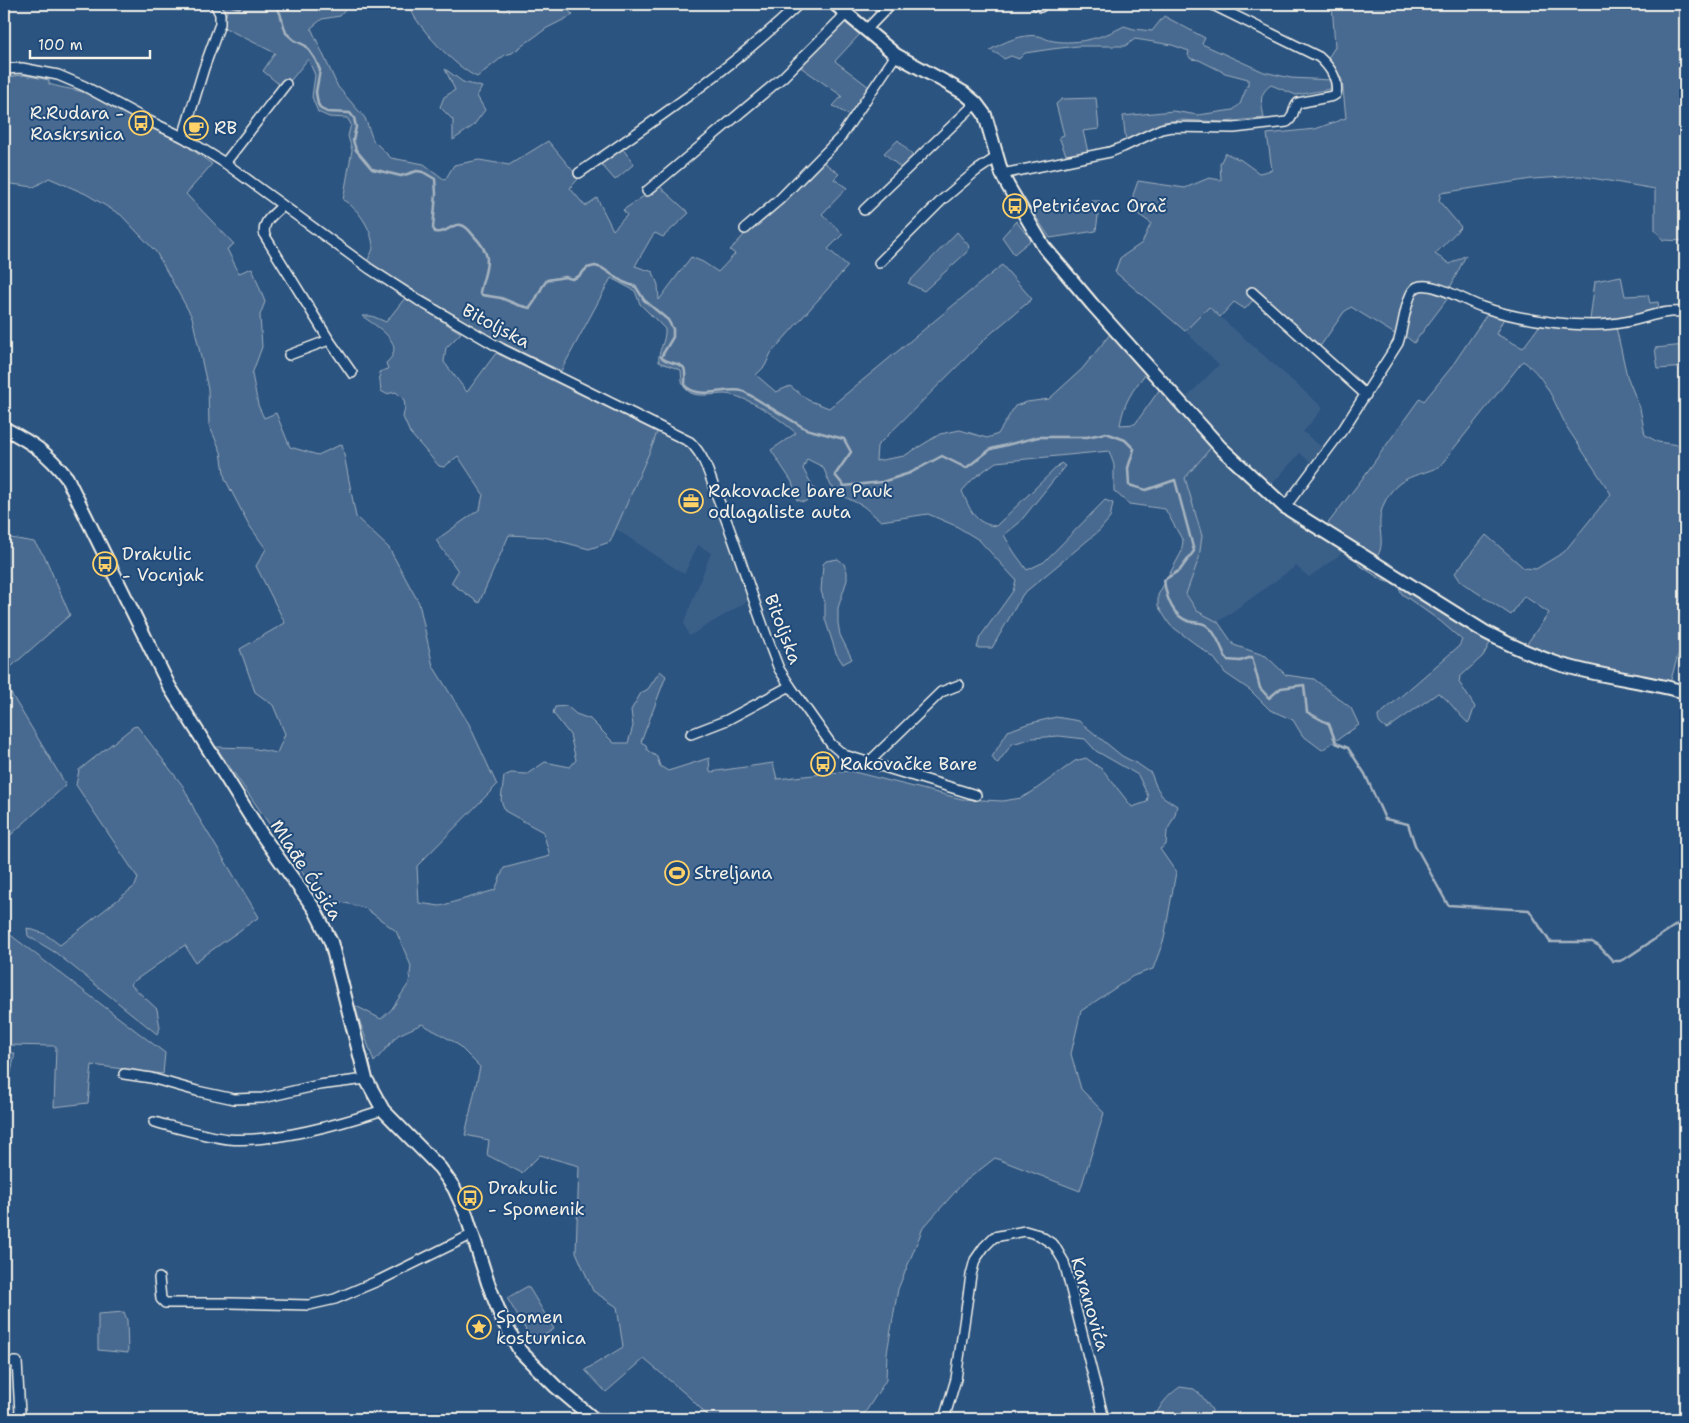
<svg xmlns="http://www.w3.org/2000/svg" width="1689" height="1423" viewBox="0 0 1689 1423" font-family="'Shantell Sans',sans-serif">
  <style>
    .built { fill: #3b6088 }
    .green { fill: #496b90; stroke: #9eaebc }
    .lines { fill: none; stroke-linecap: round; stroke-linejoin: round }
    .stream { stroke: #a7b4c0; stroke-width: 2.5 }
    .street-casing { stroke: #f4f1e8; stroke-width: 12 }
    .secondary-casing { stroke: #f4f1e8; stroke-width: 16 }
    .street { stroke: #1f4a7a; stroke-width: 9 }
    .secondary { stroke: #1f4a7a; stroke-width: 12 }
    .labels { text-anchor: middle; dominant-baseline: central; stroke-width: 4; stroke-linejoin: round; paint-order: stroke }
    .poi-label { font-size: 18px; fill: #f4f1e8; stroke: #1f4a7a; text-anchor: start }
    .street-label { font-size: 18px; fill: #f4f1e8; stroke: #1f4a7a }
  </style>
  <rect width="100%" height="100%" fill="#2c5481"/>
  <filter id="ink" filterUnits="userSpaceOnUse"><feTurbulence type="fractalNoise" baseFrequency=".02" numOctaves="2"/><feDisplacementMap in="SourceGraphic" scale="10" xChannelSelector="R" yChannelSelector="G"/><feConvolveMatrix kernelMatrix="1 2 1 2 8 2 1 2 1" color-interpolation-filters="sRGB"/></filter>
  <g filter="url(#ink)">
    <g class="built">
      <path d="M1209,307L1323,408L1303,432L1324,449L1313,464L1300,453L1272,484L1217,432L1187,397L1219,365L1185,331Z"/>
      <path d="M657,432L686,447L694,456L725,523L753,598L689,636L684,623L711,553L698,545L684,574L616,529L653,444Z"/>
      <path d="M1214,444L1276,504L1306,528L1345,551L1309,577L1296,566L1218,622L1197,611L1186,593L1199,558L1185,478Z"/>
    </g>
    <g class="green">
      <path d="M221,4H350L340,16L322,19L311,28L338,87L365,118L373,140L391,158L424,164L445,180L454,165L479,160L509,165L548,141L579,178L570,188L585,206L597,198L613,230L627,215L623,210L659,186L689,213L663,237L655,233L651,238L635,266L653,272L658,285L659,300L691,257L703,262L718,272L735,254L730,250L745,234L780,204L822,161L839,174L834,179L847,188L822,214L843,234L828,249L848,266L771,353L765,366L756,375L776,392L790,386L808,400L829,408L1002,265L1032,299L988,336L877,446L876,461L904,456L940,434L960,430L987,438L998,434L1015,406L1027,402L1049,399L1082,369L1111,333L1146,373C1132,391 1124,402 1120,425L1135,424L1160,389L1214,444L1185,478L1202,536L1199,558L1186,594L1197,611L1218,622L1234,645L1266,656L1286,675L1314,679L1351,708L1359,725L1322,750L1302,735L1293,720L1270,710L1250,690L1225,673L1214,658L1170,625L1158,606V595L1181,553L1183,541L1165,509L1129,504L1114,491V465L1109,451L996,462L974,478L962,491C970,509 974,524 996,526L1061,463L1065,466L1019,523L1004,535L1014,552L1027,570L1044,562L1105,500L1113,503L1110,518L1099,531L1023,594L992,648H977L980,637L1013,591L1016,580L979,540L956,526L928,514L881,521L863,506L843,496L831,486L823,467L807,459L803,469L818,495L804,502L797,500L792,482L771,450L796,433C779,418 748,396 725,394C716,394 698,397 691,393C681,387 682,381 681,370L659,362C657,352 666,342 665,329L640,304L635,291L611,278L561,371L491,337L367,262C369,257 373,251 373,247C372,229 358,208 343,200L352,150L348,136L351,124L347,118L329,117L318,112L312,97L315,75L308,59L287,85L281,86L263,71L275,53L223,27L227,11Z"/>
      <path d="M408,4H488V6L505,11L513,4H562L573,15L547,28L512,53L505,55L477,77C456,68 415,25 408,4Z"/>
      <path d="M1332,4H1685V241L1663,240L1655,230V189L1580,176L1532,179L1441,193L1439,201L1461,227L1435,254L1450,264L1466,255L1449,290C1442,287 1434,281 1427,281C1400,278 1400,318 1398,336L1351,307L1344,312L1319,348L1255,298L1245,309L1234,302L1220,317L1209,307L1185,331L1115,272L1120,258L1142,243L1151,223L1135,212L1133,195L1138,181L1185,188L1209,178L1221,180L1220,164L1225,153L1241,160L1259,173L1272,170L1267,134L1315,129L1346,118L1342,80L1328,58L1335,47Z"/>
      <path d="M1164,16L1205,38L1202,44L1264,72L1291,78L1331,80V89L1296,95L1271,85C1257,95 1262,104 1264,118L1224,122L1179,120L1164,122L1126,142L1123,116L1173,111L1198,115L1233,110L1240,104L1248,84V79L1225,73L1199,60L1191,59L1188,55L1189,51L1172,45L1135,39L1125,46H1078L1052,49L1025,53L1019,59L1011,56L1004,59L1001,56L990,50C1002,43 1023,33 1038,36C1042,36 1045,39 1049,40C1073,46 1103,38 1124,26L1134,29L1152,31Z"/>
      <path d="M847,19L861,33L835,61L869,87L850,116L833,106L842,96L799,66Z"/>
      <path d="M445,69L463,82L482,87L477,96L485,110L473,126L453,140V120L440,107L444,97L455,90Z"/>
      <path d="M24,75L49,80V84C64,89 77,89 91,95L184,144L212,164L186,194L234,244L227,249L239,273L252,268L265,302L260,315L262,347L252,374L258,405L264,418L276,413L290,447L318,455L342,444L356,517L389,548L419,603L433,666L469,724L497,785L417,866L419,903L440,906L495,890L504,868L550,856L543,832L505,811L501,800L504,776L511,773L527,774L545,762L570,767L576,760L570,735L553,713L555,707L567,706L576,714L590,719L614,743H628L633,726L631,710L641,693L648,689L660,671L666,676L641,742L646,745L647,750L657,757L660,766L668,771L709,758L710,772L773,763L777,779L850,771L962,799L1003,801L1021,798L1032,792L1075,761L1086,758L1103,770L1132,807L1147,802L1148,796L1138,775L1096,751L1085,739L1059,736L1033,738L1012,744L997,764L992,757L1008,731L1027,724L1056,717L1079,721L1122,756L1138,764L1151,773L1156,786L1162,796L1177,806L1175,815L1167,831L1166,845L1160,849L1176,872L1164,939L1153,969L1133,976L1081,1011L1071,1054L1081,1089L1104,1113L1080,1191L995,1158L963,1183L923,1228L898,1289L887,1353L886,1380L861,1419H711L688,1396L644,1359L606,1392L585,1370L623,1347L617,1307L593,1291L576,1252L579,1166L540,1155L522,1173L487,1155L489,1140L465,1135L480,1067L456,1043L422,1024L398,1035L374,1062L354,1005L381,1019L391,1010L409,983L411,966L396,931L365,908L341,902L324,907L299,867L216,747L251,748L277,753L285,734L273,705L255,692L240,649L285,623L256,566L266,549L249,525L225,479L221,452L209,425L208,389L192,317L156,252L121,215L86,194L49,178L34,187L4,183V77Z"/>
      <path d="M1096,98L1099,129L1083,131L1088,152L1066,155L1059,137L1064,135L1056,104L1062,99Z"/>
      <path d="M898,140L915,158L902,169L884,153Z"/>
      <path d="M622,148L634,164L615,180L601,164Z"/>
      <path d="M1091,201H1100L1096,231L1050,238L1030,208L1069,205L1090,210Z"/>
      <path d="M1016,221L1031,240L1014,254L1002,237Z"/>
      <path d="M957,232L970,247L967,252L924,291L908,283Z"/>
      <path d="M1621,276L1625,296L1648,295L1650,303L1658,302L1659,309C1637,316 1613,323 1590,320L1595,281Z"/>
      <path d="M1424,289L1448,298L1414,343L1404,335C1407,319 1408,298 1424,289Z"/>
      <path d="M405,298L461,333L446,348L444,362L467,392L496,353L657,432L653,444L610,542L589,549L544,537L509,535L479,603L451,583L458,571L436,540L480,509L483,494L458,456L444,467L439,466L410,433L403,417L405,407L404,400L396,392L386,394L381,391L379,372L388,369L386,363C409,344 376,326 362,316H372L386,322Z"/>
      <path d="M1487,314L1504,318L1496,334L1523,348L1540,325L1616,327L1627,376L1640,408L1645,435L1658,442L1685,446V650L1678,655L1670,683L1612,673L1564,659L1526,645L1549,613L1524,596L1511,615L1461,582L1455,573L1486,535L1524,568L1536,569L1564,552L1611,494C1597,472 1582,451 1568,429C1555,405 1547,378 1523,361L1440,466C1428,473 1412,474 1400,483C1389,491 1381,506 1380,519C1379,534 1385,544 1377,557L1326,526L1362,479L1420,398L1424,401L1450,369Z"/>
      <path d="M1685,345V367L1658,369L1655,348Z"/>
      <path d="M4,531L11,538L34,542L45,557L70,615L4,673Z"/>
      <path d="M838,559L844,564L847,572V580L838,608V623L840,635L852,659L843,664L836,653L825,619V603L821,591L823,564L826,561Z"/>
      <path d="M1358,559L1395,581L1393,584L1382,580L1358,564Z"/>
      <path d="M1401,584L1490,643L1483,656L1460,677L1459,682L1475,707C1472,712 1472,718 1468,723C1457,714 1450,700 1438,693L1387,729C1381,726 1378,723 1378,716L1459,646L1462,640L1440,621L1402,594L1399,588Z"/>
      <path d="M4,682L66,785L4,841Z"/>
      <path d="M137,726L183,786L197,815L259,917L195,962L185,945L130,984L157,1009L160,1028L157,1034L56,953L28,936L27,928L45,934L60,945L135,886L138,878L76,785L79,770L133,727Z"/>
      <path d="M4,930L165,1053L163,1074L92,1065L88,1103L54,1107L56,1046L4,1045Z"/>
      <path d="M4,1053H15L4,1106Z"/>
      <path d="M528,1286L554,1329L533,1342L507,1298Z"/>
      <path d="M124,1312L127,1320L128,1353L98,1350V1314Z"/>
      <path d="M1180,1387L1194,1389L1201,1395L1212,1410V1419H1154C1160,1405 1167,1396 1180,1387Z"/>
    </g>
    <g class="lines">
      <g class="stream">
        <path d="M226,4L239,8L243,4"/>
        <path d="M274,4L280,13L286,33L294,40L306,46L315,59L320,70L316,92L318,104L321,109L327,112L350,113L354,118L356,127L353,140L356,150L372,169L401,176L417,171L423,172L435,179L436,194L433,228L435,232C447,234 452,223 461,225C466,226 470,231 473,235C495,257 486,266 480,292L482,295L501,298L518,305L530,308C539,297 538,291 547,280L565,277L572,279L579,276L587,268L595,266L602,268L623,282L636,287L644,300L668,320L673,329V337L661,357C667,364 680,362 684,368C686,372 685,381 685,386C699,400 725,387 743,391L806,429L844,439L851,452L835,475L844,486L882,482L910,473L942,456L966,468L991,449L1038,437H1087L1106,433L1125,440L1134,449L1128,468L1129,485L1146,490L1175,480L1194,551L1180,570L1164,580C1166,596 1171,615 1188,621C1193,623 1199,622 1204,624C1216,630 1221,648 1227,660L1240,661L1252,657L1260,688L1269,698L1281,688L1304,685L1307,712L1329,724L1336,743L1348,748L1365,774L1385,819L1408,824L1415,845L1448,905L1529,910L1550,942H1592L1599,946L1613,961H1620L1628,957L1685,919"/>
      </g>
      <g class="street-casing">
        <g id="street">
          <path d="M1036,4L1041,7"/>
          <path d="M866,30L891,4"/>
          <path d="M4,69L22,68L58,75L84,86L147,120L183,137L225,163L370,269L418,300L502,349L690,442C705,456 710,477 717,496C740,553 756,612 779,669L790,686L831,744L844,755L976,795"/>
          <path d="M183,137L204,68L220,24V14L215,4"/>
          <path d="M225,163L286,84"/>
          <path d="M579,173C656,120 732,68 799,4"/>
          <path d="M1002,174L1110,152L1123,147L1161,129L1171,127L1234,128L1287,122C1295,117 1292,109 1298,103L1333,96L1336,94C1339,79 1330,67 1319,57L1211,4"/>
          <path d="M647,191L783,77L847,13"/>
          <path d="M282,206C273,215 261,222 265,236L329,340L289,355"/>
          <path d="M864,210L976,103"/>
          <path d="M745,229L779,200L840,138L896,55"/>
          <path d="M879,263L942,200L976,171L997,157"/>
          <path d="M1252,292L1366,395"/>
          <path d="M329,340L352,373"/>
          <path d="M1285,507L1344,428L1398,343C1403,330 1406,292 1417,287C1431,280 1467,302 1482,307C1520,320 1586,330 1625,322C1649,318 1659,310 1685,312"/>
          <path d="M691,734L727,720L790,686"/>
          <path d="M868,763L941,692L959,685"/>
          <path d="M124,1074L151,1078L197,1091L234,1099L263,1098L319,1085L366,1079"/>
          <path d="M154,1122C178,1128 204,1136 228,1139C273,1143 340,1124 383,1110"/>
          <path d="M159,1278L161,1299L165,1303H230L309,1305L335,1299L380,1280L473,1234"/>
          <path d="M4,1362H17L20,1413"/>
          <path d="M944,1419L956,1379L971,1275L975,1260L984,1247L994,1237L1025,1231L1039,1235L1054,1245L1064,1262L1104,1419"/>
        </g>
      </g>
      <g class="secondary-casing">
        <g id="secondary">
          <path d="M835,4L896,55L947,83L964,93L976,103L985,115L1002,174L1008,186L1044,247L1092,304L1221,448L1285,507L1485,632C1508,644 1532,655 1556,663C1598,677 1643,680 1685,692"/>
          <path d="M4,428C32,443 47,452 67,478L169,686L262,835L315,910L331,942L366,1079L383,1110L440,1168L454,1188L466,1214L488,1283L502,1319L520,1351L556,1387L594,1419"/>
        </g>
      </g>
      <use href="#street" class="street"/>
      <use href="#secondary" class="secondary"/>
    </g>
  </g>
  <defs>
    <g id="bus-ring" transform="scale(1.25)"><circle r="9.5" fill="#1f4a7a" stroke="#ffd166" stroke-width="1.5"/><path d="M-5-6H5V4H4V6H2V4H-2V6H-4V4H-5ZM-3.5-4V0h7V-4ZM-3.5 1.2v1.5H-2V1.2ZM2 1.2v1.5H3.5V1.2Z" fill="#ffd166"/></g>
    <g id="cafe-ring" transform="scale(1.25)"><circle r="9.5" fill="#1f4a7a" stroke="#ffd166" stroke-width="1.5"/><path d="M-5.5-4.5H6V0H3Q3 3.5 0 3.5H-2.5Q-5.5 3.5-5.5 0ZM3-3.2v2h1.7v-2ZM-6 4.5H4V6H-6Z" fill="#ffd166"/></g>
    <g id="office-ring" transform="scale(1.25)"><circle r="9.5" fill="#1f4a7a" stroke="#ffd166" stroke-width="1.5"/><path d="M-6-3h4V-5.5h4V-3h4V5H-6ZM-1-4.5V-3h2v-1.5ZM-6 0V1H6V0Z" fill="#ffd166"/></g>
    <g id="stadium-ring" transform="scale(1.25)"><circle r="9.5" fill="#1f4a7a" stroke="#ffd166" stroke-width="1.5"/><path d="M0-5a6.5 5 0 1 0 0 10a6.5 5 0 1 0 0-10ZM-3.5-1.8h7v3.6h-7Z" fill="#ffd166"/></g>
    <g id="sight-ring" transform="scale(1.25)"><circle r="9.5" fill="#1f4a7a" stroke="#ffd166" stroke-width="1.5"/><path d="M0-6L1.8-2.2L6-1.7L2.9 1.2L3.7 5.4L0 3.3L-3.7 5.4L-2.9 1.2L-6-1.7L-1.8-2.2Z" fill="#ffd166"/></g>
  </defs>
  <g fill-rule="evenodd">
    <use href="#bus-ring" x="141" y="123"/>
    <use href="#cafe-ring" x="196" y="128"/>
    <use href="#bus-ring" x="1015" y="206"/>
    <use href="#office-ring" x="691" y="501"/>
    <use href="#bus-ring" x="105" y="564"/>
    <use href="#bus-ring" x="823" y="764"/>
    <use href="#stadium-ring" x="677" y="873"/>
    <use href="#bus-ring" x="470" y="1198"/>
    <use href="#sight-ring" x="479" y="1327"/>
  </g>
  <g class="labels">
    <g class="poi-label">
      <text x="124" y="113" text-anchor="end">R.Rudara -<tspan x="124" dy="21">Raskrsnica</tspan></text>
      <text x="214" y="128">RB</text>
      <text x="1032" y="206">Petrićevac Orač</text>
      <text x="708" y="491">Rakovacke bare Pauk<tspan x="708" dy="21">odlagaliste auta</tspan></text>
      <text x="122" y="554">Drakulic<tspan x="122" dy="21">- Vocnjak</tspan></text>
      <text x="840" y="764">Rakovačke Bare</text>
      <text x="694" y="873">Streljana</text>
      <text x="488" y="1188">Drakulic<tspan x="488" dy="21">- Spomenik</tspan></text>
      <text x="496" y="1317">Spomen<tspan x="496" dy="21">kosturnica</tspan></text>
    </g>
    <g class="street-label">
      <text transform="translate(496 326) rotate(28)">Bitoljska</text>
      <text transform="translate(783 629) rotate(69)">Bitoljska</text>
      <text transform="translate(306 870) rotate(57)">Mlađe Ćusića</text>
      <text transform="translate(1090 1304) rotate(74)">Karanovića</text>
    </g>
  </g>
  <rect width="1689" height="1423" fill="none" stroke="#1f4a7a" stroke-width="20"/>
  <rect x="10" y="10" width="1669" height="1403" fill="none" stroke="#f4f1e8" stroke-width="2" filter="url(#ink)"/>
  <path d="M30 50v8h120v-8" fill="none" stroke="#f4f1e8" stroke-width="2.5"/>
  <text x="38" y="50" font-size="15" fill="#f4f1e8" stroke="#1f4a7a" stroke-width="4" paint-order="stroke">100 m</text>
</svg>
